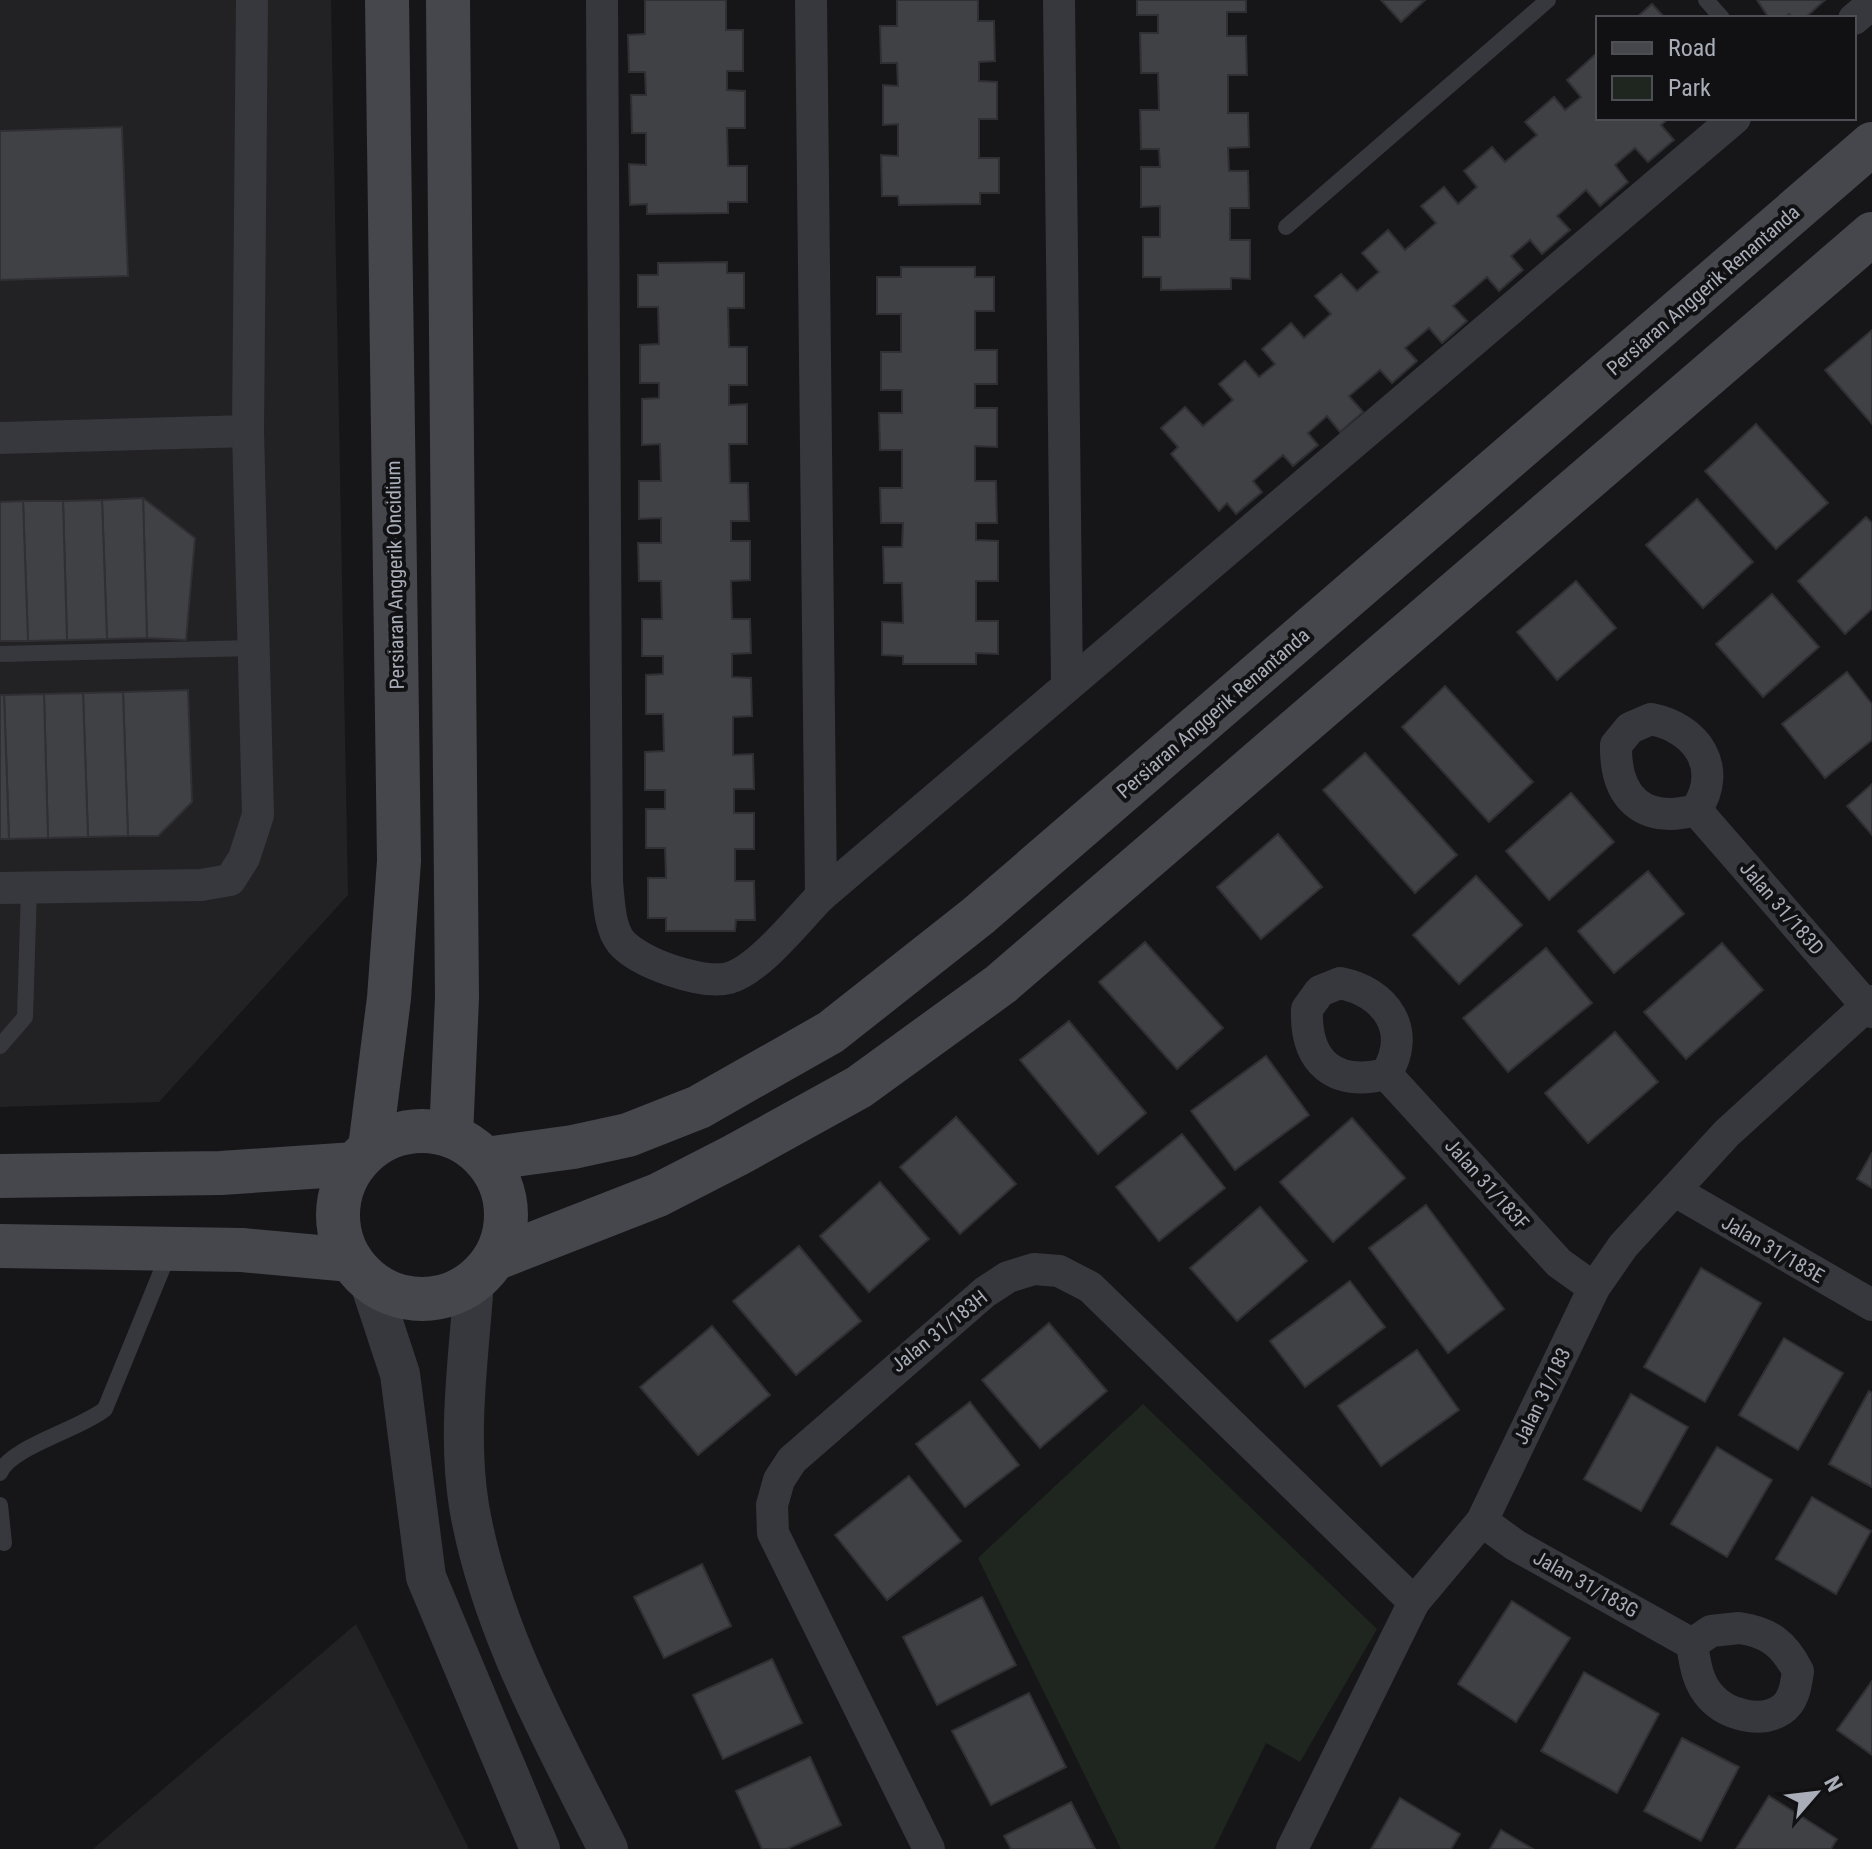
<svg xmlns="http://www.w3.org/2000/svg" width="1872" height="1849" viewBox="0 0 1872 1849" font-family="'Roboto Condensed',sans-serif">
  <style>
    .built { fill: #222225 }
    .green { fill: #1e261f }
    .building { fill: #404145; stroke: #303034; stroke-width: 2 }
    .lines { fill: none; stroke-linecap: round; stroke-linejoin: round }
    .service { stroke: #37383d; stroke-width: 16 }
    .minor { stroke: #37383d; stroke-width: 32 }
    .tertiary { stroke: #37383d; stroke-width: 40 }
    .secondary { stroke: #45474d; stroke-width: 44 }
    .labels { text-anchor: middle; dominant-baseline: central; stroke-width: 8; stroke-linejoin: round; paint-order: stroke }
    .street-label { font-size: 20px; fill: #a8adb8; stroke: #111113 }
  </style>
  <rect width="100%" height="100%" fill="#161618"/>
  <g class="built">
    <path d="M0,0H331L348,895L159,1102L0,1107Z"/>
    <path d="M356,1624L469,1849H93Z"/>
  </g>
  <path class="green" d="M1143,1404L1377,1629L1300,1762L1266,1743L1214,1849H1121L978,1558Z"/>
  <g class="building">
    <path d="M645,0H726V30H743V71H727V90L745,91V128H727L728,166H747V202H728V213L647,214V204L630,205L629,164L646,165V133H632L631,95H646L645,72H629L628,35L645,34Z"/>
    <path d="M897,0H978V21H994L995,61L979,62V81L997,82V119H979V158H999V193H980V204L899,205L898,196H882L881,155L898,156V124L883,125V85L898,86L897,63H881L880,26H897Z"/>
    <path d="M1137,0H1246V12H1227V36H1246L1247,75H1228V113H1248L1249,147L1228,148L1229,171H1248L1249,208H1230V240H1250V279L1231,278V289L1161,290V277H1143V237H1160V206L1141,207V167H1160L1159,149H1141L1140,110H1159L1158,73H1141L1140,33H1158V15H1137Z"/>
    <path d="M1381,0H1425L1401,22Z"/>
    <path d="M1757,0H1825L1805,18H1793L1789,14L1784,18H1769Z"/>
    <path d="M1652,4L1665,18H1636Z"/>
    <path d="M1598,52V118H1669L1661,125L1674,140L1648,162L1635,148L1615,165L1628,182L1600,206L1586,190L1557,216L1570,230L1542,254L1530,240L1511,256L1523,270L1499,291L1487,277L1453,306L1467,321L1442,343L1429,328L1405,348L1417,361L1392,383L1380,370L1349,396L1363,412L1340,432L1327,416L1308,433L1318,445L1293,466L1283,455L1253,481L1262,492L1236,514L1227,503L1219,511L1171,454L1178,447L1161,428L1185,407L1203,426L1233,400L1219,384L1245,361L1259,377L1275,364L1262,349L1291,323L1304,338L1331,314L1315,296L1341,274L1357,291L1379,272L1362,253L1388,230L1405,250L1436,223L1421,206L1444,187L1458,204L1477,187L1464,171L1492,147L1505,162L1537,135L1525,122L1554,97L1565,110L1581,97L1567,80Z"/>
    <path d="M122,127L128,276L0,280V131Z"/>
    <path d="M727,262V273H744V308H728L729,347H747V385H729V405L747,404V444H729L730,483H748L749,521H731V541H750V580L731,581L732,619H750L751,653L732,654V677L751,678L752,716L733,717V755L753,754L754,789H734V813H754V849H735V881H754L755,920H736L735,931H666V918H648V878H666L665,848H646V809H665V790H645V752L664,751L663,714H646V675L663,674V656H642V619H662L661,581H639L638,543H661V518L639,519V481H661L660,444L642,445V399L659,398V383H640V345L659,344L658,307H638V275H658V263Z"/>
    <path d="M901,267H975V277H994V311H975V350H997V384H975V408H997V447L975,446V481H996L997,523H976V540L998,541V581H976V621H998V654L976,653V664H903V656L882,655V622L903,623L902,583H884L883,547H902L903,523H881L880,488H902V450H880L879,413H902V390H881V352H901V314H877V277H901Z"/>
    <path d="M1872,330V424L1825,370Z"/>
    <path d="M1756,424L1828,503L1776,549L1705,471Z"/>
    <path d="M143,498L195,538L186,640L147,638Z"/>
    <path d="M143,498L147,638L107,639L102,500Z"/>
    <path d="M1697,499L1753,562L1703,608L1646,545Z"/>
    <path d="M102,500L107,639L67,640L63,501Z"/>
    <path d="M23,501H63L67,640L28,641Z"/>
    <path d="M23,501L28,641H0V502Z"/>
    <path d="M1866,517L1872,523V609L1845,634L1798,581Z"/>
    <path d="M1576,581L1616,628L1557,680L1517,632Z"/>
    <path d="M1772,594L1819,647L1763,697L1716,644Z"/>
    <path d="M1847,672L1872,704V740L1825,778L1782,724Z"/>
    <path d="M1445,686L1533,782L1489,822L1402,727Z"/>
    <path d="M188,690L192,802L158,836H128L123,692Z"/>
    <path d="M123,692L128,836L88,837L83,693Z"/>
    <path d="M83,693L88,837L48,838L44,694Z"/>
    <path d="M44,694L48,838L9,839L4,695Z"/>
    <path d="M0,695H4L9,839H0Z"/>
    <path d="M1365,753L1457,855L1415,893L1323,790Z"/>
    <path d="M1872,784V835L1847,806Z"/>
    <path d="M1571,793L1614,842L1549,900L1506,851Z"/>
    <path d="M1278,834L1322,887L1261,939L1217,887Z"/>
    <path d="M1648,871L1684,914L1614,973L1578,931Z"/>
    <path d="M1476,876L1522,925L1459,984L1413,935Z"/>
    <path d="M1145,942L1223,1028L1177,1069L1099,982Z"/>
    <path d="M1722,943L1763,990L1686,1059L1644,1012Z"/>
    <path d="M1546,948L1592,1003L1508,1072L1463,1018Z"/>
    <path d="M1069,1021L1146,1113L1098,1154L1020,1060Z"/>
    <path d="M1615,1032L1658,1082L1588,1143L1545,1093Z"/>
    <path d="M1266,1056L1309,1115L1235,1170L1191,1111Z"/>
    <path d="M956,1117L1016,1184L960,1234L900,1167Z"/>
    <path d="M1352,1118L1405,1178L1333,1242L1280,1182Z"/>
    <path d="M1182,1134L1225,1188L1159,1241L1116,1187Z"/>
    <path d="M1872,1153V1188L1857,1179Z"/>
    <path d="M880,1182L929,1239L869,1292L820,1236Z"/>
    <path d="M1426,1205L1504,1309L1448,1353L1369,1248Z"/>
    <path d="M1260,1207L1307,1261L1237,1321L1190,1268Z"/>
    <path d="M799,1246L861,1321L796,1375L733,1301Z"/>
    <path d="M1701,1268L1761,1303L1705,1402L1644,1367Z"/>
    <path d="M1350,1281L1385,1327L1305,1387L1270,1341Z"/>
    <path d="M1049,1323L1107,1391L1040,1448L982,1380Z"/>
    <path d="M712,1326L770,1395L698,1455L640,1387Z"/>
    <path d="M1784,1338L1843,1373L1798,1450L1739,1415Z"/>
    <path d="M1417,1350L1459,1410L1381,1466L1338,1406Z"/>
    <path d="M1869,1391L1872,1393V1487L1829,1464Z"/>
    <path d="M1631,1394L1688,1427L1641,1511L1584,1479Z"/>
    <path d="M970,1402L1019,1465L965,1507L916,1444Z"/>
    <path d="M1717,1447L1772,1480L1727,1557L1671,1524Z"/>
    <path d="M909,1476L961,1541L887,1600L835,1535Z"/>
    <path d="M1812,1497L1871,1531L1836,1594L1776,1559Z"/>
    <path d="M702,1564L731,1626L664,1658L634,1597Z"/>
    <path d="M982,1597L1016,1665L937,1705L903,1637Z"/>
    <path d="M1512,1601L1570,1638L1516,1722L1458,1684Z"/>
    <path d="M772,1659L802,1723L723,1759L693,1695Z"/>
    <path d="M1584,1672L1659,1714L1617,1793L1541,1751Z"/>
    <path d="M1872,1681V1755L1837,1730Z"/>
    <path d="M1029,1693L1066,1767L991,1805L952,1731Z"/>
    <path d="M1682,1738L1739,1767L1701,1841L1644,1811Z"/>
    <path d="M810,1757L841,1825L787,1849H762L736,1791Z"/>
    <path d="M1769,1796L1837,1839L1831,1849H1736Z"/>
    <path d="M1400,1798L1460,1834L1451,1849H1371Z"/>
    <path d="M1071,1802L1095,1849H1011L1004,1836Z"/>
    <path d="M1501,1830L1533,1849H1490Z"/>
  </g>
  <g class="lines">
    <g class="service">
      <path d="M1706,0L1722,18"/>
      <path d="M1286,227L1548,0"/>
      <path d="M0,654L254,648"/>
      <path d="M0,1046L25,1017L29,888"/>
      <path d="M0,1473C10,1447 81,1429 105,1409L170,1250"/>
      <path d="M0,1505L4,1543"/>
    </g>
    <g class="minor">
      <path d="M602,0L607,882C609,900 609,927 621,942C639,963 702,985 729,978C759,970 799,918 821,896L1735,118"/>
      <path d="M811,0L821,896"/>
      <path d="M1059,0L1067,686"/>
      <path d="M1854,19L1872,4"/>
      <path d="M0,438L248,431"/>
      <path d="M1651,719C1697,728 1724,768 1696,810C1644,824 1615,799 1616,745L1630,728Z"/>
      <path d="M1696,810L1872,1012"/>
      <path d="M0,888L201,885L230,880L244,858L258,815L248,431L252,0"/>
      <path d="M1340,983C1386,992 1413,1031 1386,1074C1334,1087 1305,1062 1307,1009L1320,991Z"/>
      <path d="M1386,1074L1559,1263L1594,1288"/>
      <path d="M1675,1191L1872,1305"/>
      <path d="M1482,1521L1515,1545L1692,1644"/>
      <path d="M1739,1628C1769,1632 1784,1644 1798,1671C1796,1685 1794,1702 1781,1710C1760,1724 1726,1714 1711,1697C1697,1682 1695,1663 1692,1644L1711,1631Z"/>
      <path d="M929,1849L773,1533L772,1505L779,1480L792,1460L985,1292L1008,1277L1034,1269L1059,1271L1090,1287L1414,1602"/>
      <path d="M1292,1849L1414,1602L1482,1521L1594,1288L1623,1246L1727,1133L1872,1001"/>
    </g>
    <g class="tertiary">
      <path d="M369,1280L400,1374L426,1577L540,1849"/>
      <path d="M474,1281C469,1356 457,1432 469,1506C490,1629 553,1739 608,1849"/>
    </g>
    <g class="secondary">
      <path d="M448,0L457,998L451,1136"/>
      <circle cx="422" cy="1215" r="84"/>
      <path d="M370,1148L389,998L399,861L387,0"/>
      <path d="M485,1159L573,1147L628,1135L699,1107L831,1032L978,916L1872,144"/>
      <path d="M0,1176L221,1173L355,1164"/>
      <path d="M0,1246L242,1250L351,1260"/>
      <path d="M494,1259L658,1195L736,1155L859,1087L1001,984L1872,234"/>
    </g>
  </g>
  <g class="labels">
    <g class="street-label">
      <text transform="translate(1703 290) rotate(-41)">Persiaran Anggerik Renantanda</text>
      <text transform="translate(395 575) rotate(-91)">Persiaran Anggerik Oncidium</text>
      <text transform="translate(1213 713) rotate(-41)">Persiaran Anggerik Renantanda</text>
      <text transform="translate(1782 908) rotate(49)">Jalan 31/183D</text>
      <text transform="translate(1487 1184) rotate(48)">Jalan 31/183F</text>
      <text transform="translate(1773 1249) rotate(30)">Jalan 31/183E</text>
      <text transform="translate(939 1331) rotate(-39)">Jalan 31/183H</text>
      <text transform="translate(1542 1396) rotate(-64)">Jalan 31/183</text>
      <text transform="translate(1586 1584) rotate(29)">Jalan 31/183G</text>
    </g>
  </g>
  <rect x="1596" y="16" width="260" height="104" fill="#111113" stroke="#4d4f55" stroke-width="2"/>
  <rect x="1612" y="42" width="40" height="12" fill="#45474d" stroke="#4d4f55" stroke-width="2"/>
  <text x="1668" y="56" font-size="24" fill="#a8adb8">Road</text>
  <rect x="1612" y="76" width="40" height="24" fill="#1e261f" stroke="#4d4f55" stroke-width="2"/>
  <text x="1668" y="96" font-size="24" fill="#a8adb8">Park</text>
  <g transform="translate(1816 1793) rotate(62)" stroke="#111113" stroke-width="6" paint-order="stroke">
  <path d="M0-6L14 30L0 20L-14 30Z" fill="#a8adb8"/>
  <text y="-12" font-size="22" font-weight="bold" text-anchor="middle" fill="#a8adb8">N</text>
  </g>
</svg>
